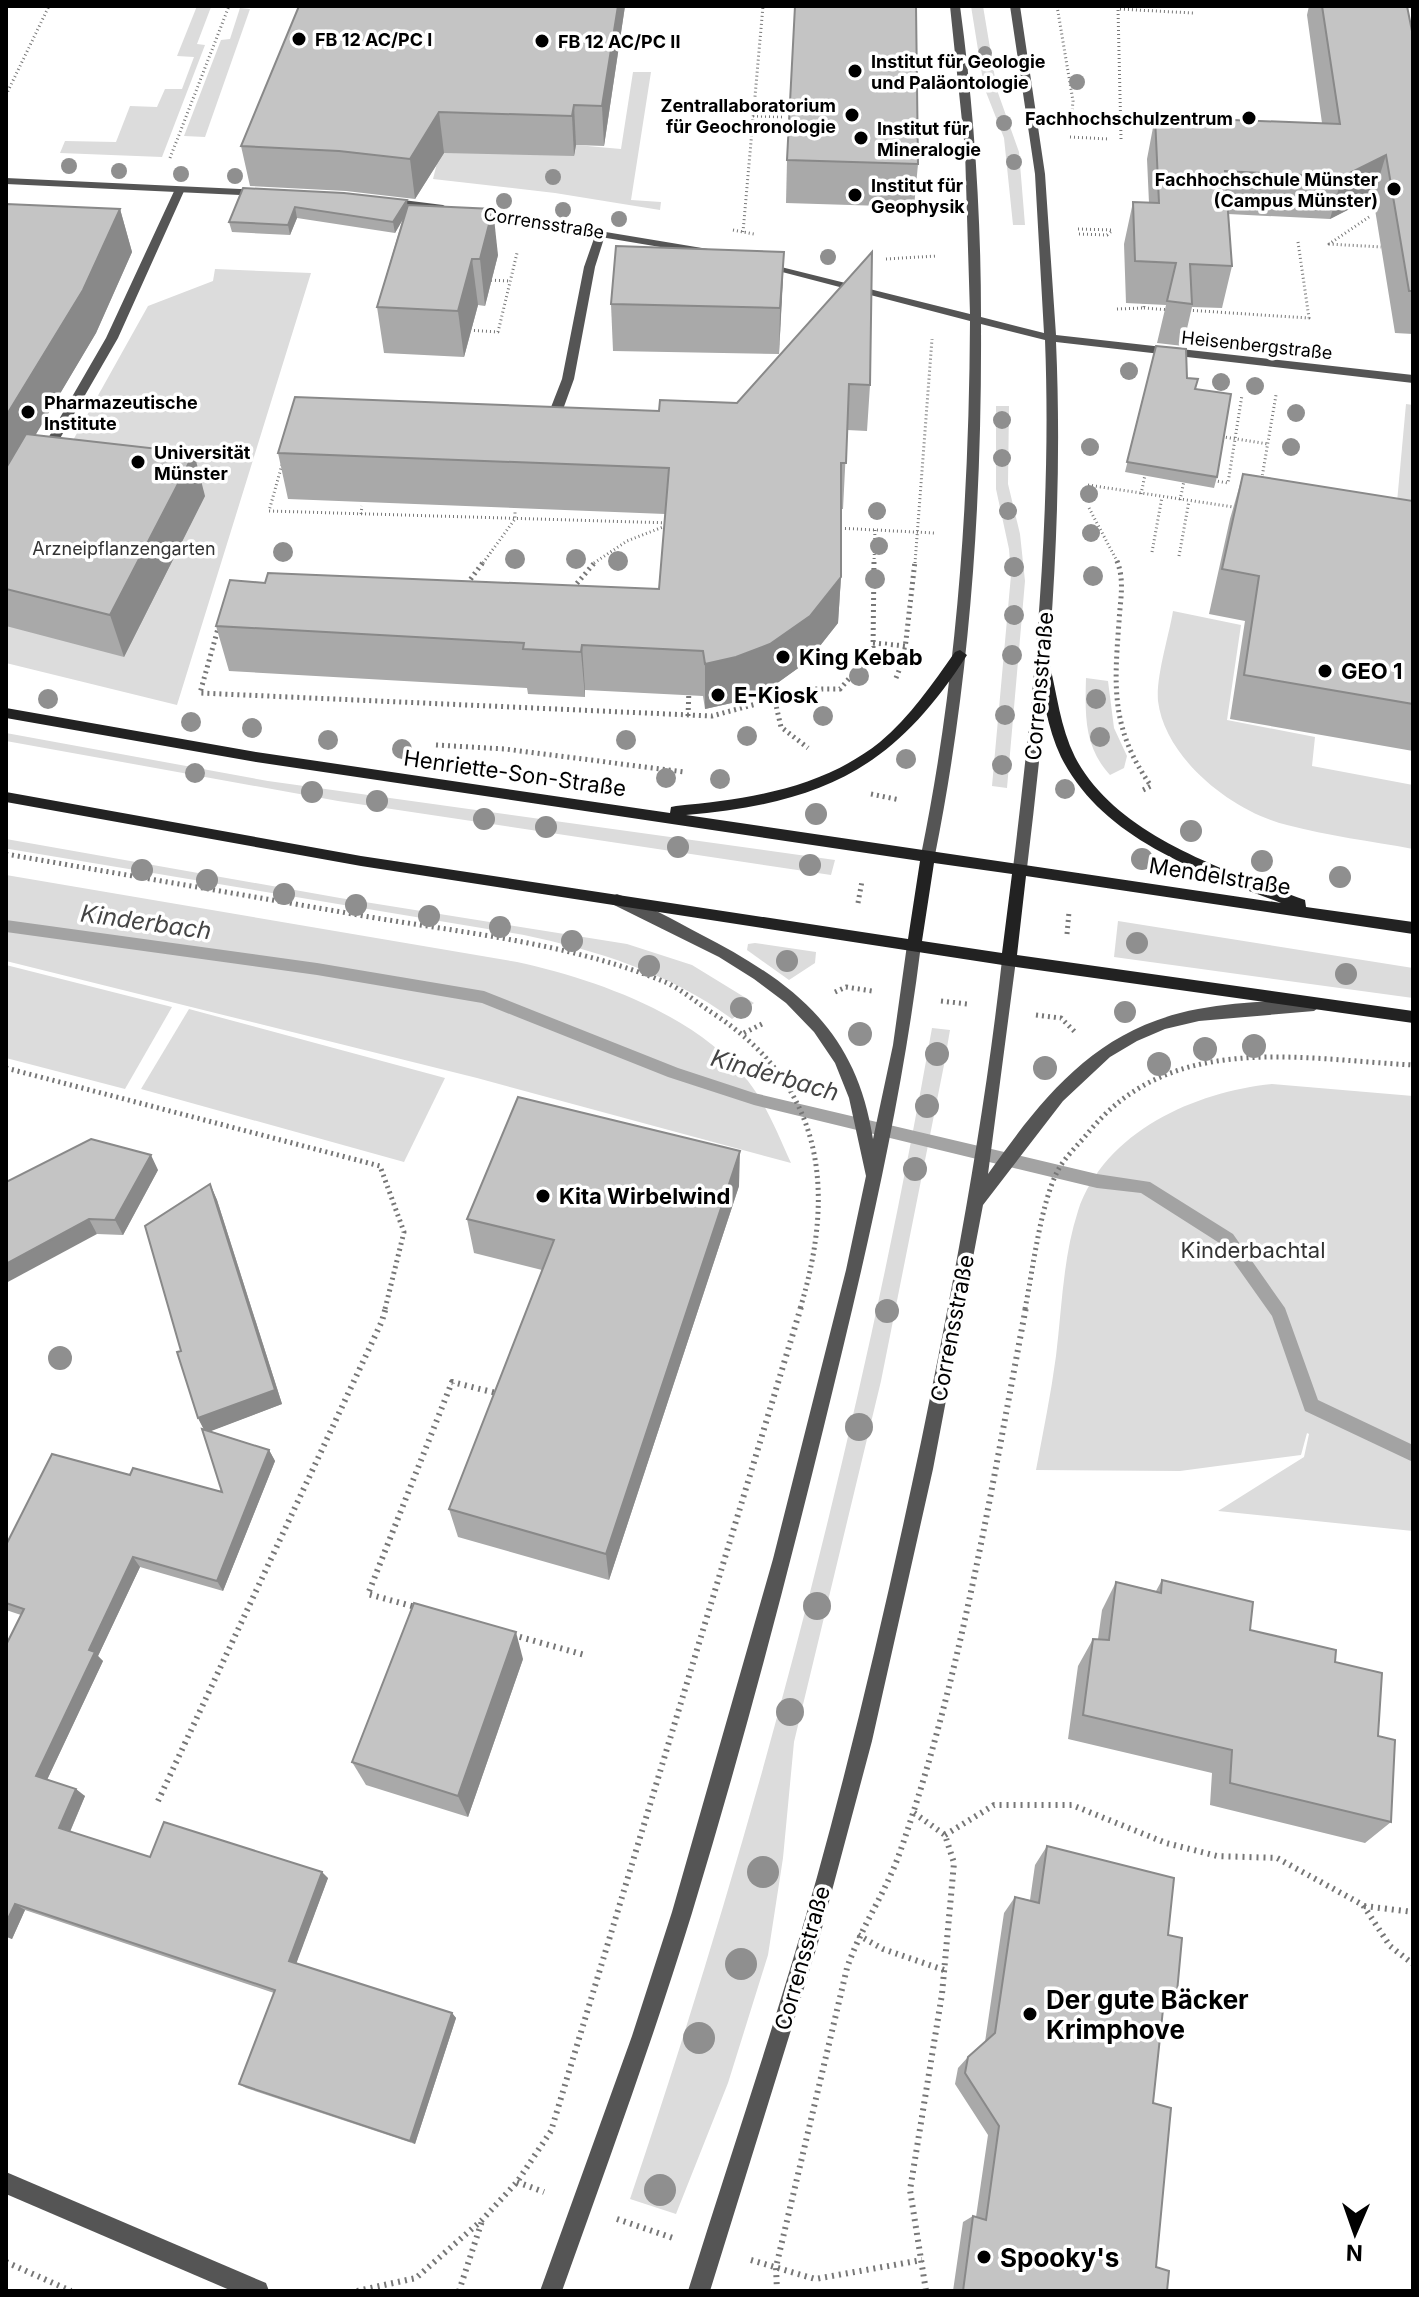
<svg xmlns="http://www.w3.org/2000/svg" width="1419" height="2297" viewBox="0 0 1419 2297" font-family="Inter,sans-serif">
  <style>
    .green { fill: #dcdcdc }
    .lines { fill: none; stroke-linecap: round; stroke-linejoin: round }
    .stream { fill: #a3a3a3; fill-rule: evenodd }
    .path-far2 { stroke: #777; stroke-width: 3; stroke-dasharray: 1 3; stroke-linecap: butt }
    .path-far1 { stroke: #777; stroke-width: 5; stroke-dasharray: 2 4; stroke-linecap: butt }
    .path { stroke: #777; stroke-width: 6; stroke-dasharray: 2 5; stroke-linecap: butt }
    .service { fill: #555; fill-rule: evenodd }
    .minor { fill: #555; fill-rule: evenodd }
    .secondary { fill: #222; fill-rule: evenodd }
    .tree { fill: #8f8f8f }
    .wall { fill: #a9a9a9 }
    .shaded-wall { fill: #898989 }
    .building { fill: #c4c4c4; stroke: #898989; stroke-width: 2 }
    .poi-dot { fill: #000; stroke: #fff; stroke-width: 3 }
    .labels { text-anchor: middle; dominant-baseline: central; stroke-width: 7; stroke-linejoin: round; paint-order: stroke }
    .far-poi-label { font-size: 18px; font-weight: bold; fill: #000; stroke: #fff; text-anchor: start }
    .far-street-label { font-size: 18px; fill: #000; stroke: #fff }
    .far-park-label { font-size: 18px; fill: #333; stroke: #fff }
    .poi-label { font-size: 22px; font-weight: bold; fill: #000; stroke: #fff; text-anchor: start }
    .street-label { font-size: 22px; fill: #000; stroke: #fff }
    .park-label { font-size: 22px; fill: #333; stroke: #fff }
    .water-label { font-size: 24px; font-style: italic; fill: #444; stroke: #fff }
    .near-poi-label { font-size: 26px; font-weight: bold; fill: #000; stroke: #fff; text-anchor: start }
  </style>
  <rect width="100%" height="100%" fill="#fff"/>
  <g class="green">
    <path d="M197,6L211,7L197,44L205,45L162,157L60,153L65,141L116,142L130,106L157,107L165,89H182L194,57L177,56Z"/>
    <path d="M971,6H983L997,90L1019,152L1025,225H1013L1004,138L984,87Z"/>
    <path d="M240,8L250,9L205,137L184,136L221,40L230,39Z"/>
    <path d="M633,72H651L631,200L661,202L660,210L555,193L433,179L451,107L576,145L621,149Z"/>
    <path d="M215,269L311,273L177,705L6,663V606L24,528L148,306L213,281Z"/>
    <path d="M1406,404L1413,405V549L1393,546Z"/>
    <path d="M996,406H1009L1008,484L1020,534L1025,581L1007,788L992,786L1011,575L1009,549L996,489Z"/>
    <path d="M1173,611L1241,625L1227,720L1315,737L1312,766L1413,785V849C1371,841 1328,836 1287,825C1233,812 1165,759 1158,701C1156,676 1169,636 1173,611Z"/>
    <path d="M1086,678L1108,681L1114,728L1127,756L1124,768L1110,775C1084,747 1085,715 1086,678Z"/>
    <path d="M6,733L268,781L835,860L831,875L338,801L6,741Z"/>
    <path d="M6,839L340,898L627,944L692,965L754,1003L732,1019C672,974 596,950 524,935L9,849H6Z"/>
    <path d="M6,875L517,962C595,979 698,1015 748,1081C767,1106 778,1134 791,1163L477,1078L6,961Z"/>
    <path d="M1118,921L1413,968V998L1114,957Z"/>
    <path d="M755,943L816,952L815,963L789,980L747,950L748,944Z"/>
    <path d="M6,965L172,1007L125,1089L6,1058Z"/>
    <path d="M189,1009L445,1078L404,1162L141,1089Z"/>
    <path d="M932,1028L950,1030L944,1065L881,1381L794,1742L783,1858L768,1955L728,2083L676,2214L630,2199C759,1818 862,1424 932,1028Z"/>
    <path d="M1272,1084L1413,1096V1531L1218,1511L1304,1457L1309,1434L1307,1433L1301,1455L1180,1471L1036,1470C1043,1432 1051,1394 1056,1356C1062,1307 1063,1257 1078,1211C1105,1131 1195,1092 1272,1084Z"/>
  </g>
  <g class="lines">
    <path class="stream" d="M6,920L317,963L484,991L678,1068L754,1093L1097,1174L1150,1182L1233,1234L1285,1308L1318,1400L1413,1445V1462L1305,1411L1272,1316L1221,1244L1141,1193L1097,1188L754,1105L668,1077L482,1003L317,975L6,932Z"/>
    <g class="path-far2">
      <path d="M1057,6L1073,101L1071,123"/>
      <path d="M6,95L49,6"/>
      <path d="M753,116L785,117"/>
      <path d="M1070,137L1109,139"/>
      <path d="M1121,139L1118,9L1193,13"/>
      <path d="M170,158L229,6"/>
      <path d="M1369,217L1329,244L1381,247"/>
      <path d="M1078,229L1112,230"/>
      <path d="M733,230L754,234"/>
      <path d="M743,232L763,6"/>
      <path d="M1079,234L1107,235L1113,230"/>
      <path d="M886,259L937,256"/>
      <path d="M487,280L510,281"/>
      <path d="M1144,308L1171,310"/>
      <path d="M1117,309L1144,308L1143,297"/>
      <path d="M1185,310L1309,318L1298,242"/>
      <path d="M466,330L498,332L517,253"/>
      <path d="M1218,436L1268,444"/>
      <path d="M283,461L269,511L671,523"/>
      <path d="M1210,480L1228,483L1242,395"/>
      <path d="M1261,483L1276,395"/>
      <path d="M1088,485L1240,508"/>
      <path d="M1141,494L1146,470"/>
      <path d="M1180,500L1185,476"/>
      <path d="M1089,508L1118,563"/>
      <path d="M361,514L362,506"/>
      <path d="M837,528L934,533"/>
      <path d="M1152,552L1162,497"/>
      <path d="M1179,556L1189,501"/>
      <path d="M483,563L515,519V510"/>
      <path d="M594,563L627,541L668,525"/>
      <path d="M874,563L875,529"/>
      <path d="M915,563L932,339"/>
    </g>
    <g class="path-far1">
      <path d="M1117,561C1125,581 1120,601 1119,622C1114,688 1111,729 1151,786L1141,791"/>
      <path d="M467,584L484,561"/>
      <path d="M573,588L596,561"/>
      <path d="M219,625L200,693L712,716L811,689H840L873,651L874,561"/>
      <path d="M873,643L906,646"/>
      <path d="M896,678L904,658L915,561"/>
      <path d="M775,701L781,727L808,748"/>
      <path d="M688,716L689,689"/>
      <path d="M436,745L505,749L684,772"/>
      <path d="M871,794L900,800"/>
      <path d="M6,854C125,875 245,895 364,916C464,933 570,943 665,982C681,989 696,1002 711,1012C823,1084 837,1187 800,1309"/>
      <path d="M858,903L862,881"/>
      <path d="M1067,934L1069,912"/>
      <path d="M835,992L846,987L872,991"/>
      <path d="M941,1001L967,1004"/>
      <path d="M1036,1015L1061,1018L1076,1033"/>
      <path d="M744,1033L764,1023"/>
      <path d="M6,1068L380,1166L404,1232L385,1309"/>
      <path d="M1025,1309C1033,1269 1040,1207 1057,1172C1064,1158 1078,1145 1088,1133C1170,1031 1298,1059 1413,1065"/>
    </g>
    <g class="path">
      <path d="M419,1608L368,1594L452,1382L500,1394"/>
      <path d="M513,1635L585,1655"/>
      <path d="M158,1801L382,1321L386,1307"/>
      <path d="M914,1813L945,1835L954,1863L942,1994L910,2190L926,2291"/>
      <path d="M945,1835L994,1805H1072L1166,1843L1217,1856L1277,1858L1363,1905L1390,1946L1413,1964"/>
      <path d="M1364,1906L1413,1912"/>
      <path d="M858,1935L883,1949L944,1970"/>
      <path d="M517,2182L544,2192"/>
      <path d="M617,2219L676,2239"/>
      <path d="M751,2260L815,2279L922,2260"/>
      <path d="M6,2262L71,2291"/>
      <path d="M357,2291L416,2278L482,2220L517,2182L551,2131L801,1307"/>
      <path d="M459,2291L482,2221"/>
      <path d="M777,2291L776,2267L847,1968C861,1927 886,1892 900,1852C962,1675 991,1490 1026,1307"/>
    </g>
    <g class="service">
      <path d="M176,187L185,189L118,338L51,454L49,457H41L39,454L106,338Z"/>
      <path d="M597,230L606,232L595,267L574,379L557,426L551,430L545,426L546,420L562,379L584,267Z"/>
    </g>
    <g class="minor">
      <path d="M950,6H960C974,109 981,213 981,317L1044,333L1035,174L1010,6H1020L1045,174L1056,335L1413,375V383L1056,342C1064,518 1048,694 1027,868L1020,873L1013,868C1034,693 1052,516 1045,340L981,324C982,503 970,680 935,855L928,860L921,855C957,679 969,501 970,321L759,266L765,263L970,314L965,150Z"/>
      <path d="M6,178L260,190L265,193L260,196L6,184Z"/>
      <path d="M387,198L443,205L448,208L443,211L383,203L382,201Z"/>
      <path d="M474,210L708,249L713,252L708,255L470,215L469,213Z"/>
      <path d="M617,894C645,904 674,920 700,934C793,982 856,1029 873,1139L893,1045L907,945L914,939L921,945C901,1108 863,1267 824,1426C784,1589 741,1752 692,1913C653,2040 607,2165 562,2291H540L632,2036L672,1912L773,1559L846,1270L866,1176L849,1098L835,1063L814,1032L786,1003L754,979L719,957L612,904L610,900L612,896Z"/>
      <path d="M1009,954L1016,960L988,1174C1045,1094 1097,1028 1198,1009C1236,1002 1275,1001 1314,999L1322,1005L1314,1011L1199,1021L1165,1029L1137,1041L1110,1057L1063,1101L983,1205L933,1469L872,1741L818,1943L710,2291H688C731,2153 778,2016 817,1877C857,1733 890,1588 921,1442C954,1282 984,1122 1002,960Z"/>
      <path d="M6,2172L266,2283L269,2291H232L6,2194Z"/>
    </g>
    <path class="secondary" d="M960,650L967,655C893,771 820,803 686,815L1281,903C1200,872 1103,840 1061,757C1047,728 1043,693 1035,662L1042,657L1049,662C1057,693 1060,727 1075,757C1116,836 1227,871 1305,900L1306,907L1413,922V934L1026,876L1017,955L1413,1011V1023L1009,966L361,866L6,802V792L361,856L908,939L920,861L256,762L6,718V708L256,752L670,813L671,807L676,806C748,799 821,789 880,742C910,717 933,683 955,652ZM934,863L1012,874L1002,953L922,941Z"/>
  </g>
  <g class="tree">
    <circle cx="985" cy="53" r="7"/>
    <circle cx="1077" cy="82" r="8"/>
    <circle cx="1004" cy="123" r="8"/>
    <circle cx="1014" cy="162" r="8"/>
    <circle cx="69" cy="166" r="8"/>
    <circle cx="119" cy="171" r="8"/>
    <circle cx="181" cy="174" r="8"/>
    <circle cx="235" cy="176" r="8"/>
    <circle cx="553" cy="177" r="8"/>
    <circle cx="504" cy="201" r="8"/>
    <circle cx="563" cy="210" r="8"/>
    <circle cx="619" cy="219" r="8"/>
    <circle cx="828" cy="257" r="8"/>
    <circle cx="1129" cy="371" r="9"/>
    <circle cx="1221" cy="382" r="9"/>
    <circle cx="1255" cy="386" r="9"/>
    <circle cx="1296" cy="413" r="9"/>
    <circle cx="1002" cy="420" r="9"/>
    <circle cx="1090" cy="447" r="9"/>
    <circle cx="1291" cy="447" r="9"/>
    <circle cx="1002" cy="458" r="9"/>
    <circle cx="1089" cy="494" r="9"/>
    <circle cx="877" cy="511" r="9"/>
    <circle cx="1008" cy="511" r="9"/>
    <circle cx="1091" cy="533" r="9"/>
    <circle cx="879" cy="546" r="9"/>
    <circle cx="283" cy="552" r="10"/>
    <circle cx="515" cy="559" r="10"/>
    <circle cx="576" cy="559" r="10"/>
    <circle cx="618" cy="561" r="10"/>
    <circle cx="1014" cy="567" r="10"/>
    <circle cx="1093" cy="576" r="10"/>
    <circle cx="875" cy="579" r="10"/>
    <circle cx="1014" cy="615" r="10"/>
    <circle cx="1012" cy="655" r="10"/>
    <circle cx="859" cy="676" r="10"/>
    <circle cx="48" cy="699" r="10"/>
    <circle cx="1096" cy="699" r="10"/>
    <circle cx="1005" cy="715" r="10"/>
    <circle cx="823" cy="716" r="10"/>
    <circle cx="191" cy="722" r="10"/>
    <circle cx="252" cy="728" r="10"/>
    <circle cx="747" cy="736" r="10"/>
    <circle cx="1100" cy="737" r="10"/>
    <circle cx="328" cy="740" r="10"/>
    <circle cx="626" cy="740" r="10"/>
    <circle cx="402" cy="749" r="10"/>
    <circle cx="906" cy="759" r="10"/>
    <circle cx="1002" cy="765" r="10"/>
    <circle cx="195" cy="773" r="10"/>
    <circle cx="666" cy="778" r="10"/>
    <circle cx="720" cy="779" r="10"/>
    <circle cx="1065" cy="789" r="10"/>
    <circle cx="312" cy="792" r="11"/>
    <circle cx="377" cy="801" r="11"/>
    <circle cx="816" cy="814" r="11"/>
    <circle cx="484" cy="819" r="11"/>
    <circle cx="546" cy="827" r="11"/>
    <circle cx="1191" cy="831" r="11"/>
    <circle cx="678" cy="847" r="11"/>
    <circle cx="1142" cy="859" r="11"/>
    <circle cx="1262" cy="861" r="11"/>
    <circle cx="810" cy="865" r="11"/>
    <circle cx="142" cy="870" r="11"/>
    <circle cx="1340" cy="877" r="11"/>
    <circle cx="207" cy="880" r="11"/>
    <circle cx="284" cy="894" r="11"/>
    <circle cx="356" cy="905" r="11"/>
    <circle cx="429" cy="916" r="11"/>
    <circle cx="500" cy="927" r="11"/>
    <circle cx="572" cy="941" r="11"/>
    <circle cx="1137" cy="943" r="11"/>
    <circle cx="787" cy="961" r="11"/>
    <circle cx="649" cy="966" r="11"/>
    <circle cx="1346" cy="974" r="11"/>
    <circle cx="741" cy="1008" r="11"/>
    <circle cx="1125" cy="1012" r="11"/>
    <circle cx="860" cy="1034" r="12"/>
    <circle cx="1254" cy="1046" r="12"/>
    <circle cx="1205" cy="1049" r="12"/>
    <circle cx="937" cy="1054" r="12"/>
    <circle cx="1159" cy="1064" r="12"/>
    <circle cx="1045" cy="1068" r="12"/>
    <circle cx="927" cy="1106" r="12"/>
    <circle cx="915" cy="1169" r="12"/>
    <circle cx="887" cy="1311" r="12"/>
    <circle cx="60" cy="1358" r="12"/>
    <circle cx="859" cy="1427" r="14"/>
    <circle cx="817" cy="1606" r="14"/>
    <circle cx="790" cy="1712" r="14"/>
    <circle cx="763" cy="1872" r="16"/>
    <circle cx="741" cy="1964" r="16"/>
    <circle cx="699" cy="2038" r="16"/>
    <circle cx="660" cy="2190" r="16"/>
  </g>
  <g class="wall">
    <path d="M299,6H625L604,146L576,145L574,156L444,153L415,199L346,191L250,186L241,146Z"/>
    <path d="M1309,6H1407L1413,36V334L1395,333L1373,197L1330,219L1228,214L1232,266L1222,308L1192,307L1183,346L1157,343L1166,305L1126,303L1124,244L1133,202L1149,203L1147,159L1155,117L1322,123L1307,15Z"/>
    <path d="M787,160L918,164L914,207L786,203Z"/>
    <path d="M243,188L407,205L498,255L485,306L478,305L464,357L384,353L377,307L403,218L395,233L297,218L290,235L232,232L229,222Z"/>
    <path d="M6,204L120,209L132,252L96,333L35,435L205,496L124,657L6,626Z"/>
    <path d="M784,252L779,354L613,351L611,304Z"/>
    <path d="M872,252L870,385L867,431L847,430L843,509H841V577L838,623L808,661L769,689L736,702L705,709L703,696L585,690V697L528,694L527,688L229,671L216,626L265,583L659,589L665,514L288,499L278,453L737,403Z"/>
    <path d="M1156,346L1187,378L1195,389L1217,477L1214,488L1125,472Z"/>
    <path d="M1243,474L1413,501V751L1230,719L1245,621L1209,614L1230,519Z"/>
    <path d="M158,1170L123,1235L97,1234L6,1182Z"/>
    <path d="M210,1184L217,1200L282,1404L210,1431L269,1450L275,1461L223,1591L140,1567L98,1656L103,1661L47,1780L85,1796L70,1832L150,1857L328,1878L296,1963L452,2013L456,2018L415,2144L246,2088L239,2084L274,1993L25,1910L12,1939L6,1937V1645L21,1615L6,1610V1545L130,1475L222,1492L204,1430L198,1418L181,1351Z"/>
    <path d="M739,1186L609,1580L458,1537L449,1509L542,1270L474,1253L467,1219Z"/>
    <path d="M1162,1580L1250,1630L1335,1662L1378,1736L1391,1822L1365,1843L1210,1805L1212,1773L1068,1739L1078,1666L1093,1639H1098L1102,1610L1116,1582L1156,1591Z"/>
    <path d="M523,1659L468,1817L366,1785L352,1762Z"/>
    <path d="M1047,1846L1168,1935L1176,2003L1163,2013L1153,2103L1156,2267L1167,2291H953L963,2222L973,2216L976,2217L988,2135L955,2084L958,2068L968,2057L985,2042L1004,1913L1015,1897L1030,1900L1035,1865Z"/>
  </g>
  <g class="shaded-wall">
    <path d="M618,6H625L604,146L602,106Z"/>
    <path d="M574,105L576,145L574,156L572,116Z"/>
    <path d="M439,112L444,153L415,199L410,159Z"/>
    <path d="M1386,155L1373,197L1330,219L1342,177Z"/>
    <path d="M407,200L408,211L395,233L393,222Z"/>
    <path d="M295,207L297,218L290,235L288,225Z"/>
    <path d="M120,209L132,252L96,333L19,463L6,505V416Z"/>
    <path d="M493,209L498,255L485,306L480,259Z"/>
    <path d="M784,252L782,298L779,354L780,308Z"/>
    <path d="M472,259L478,305L464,357L458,311Z"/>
    <path d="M194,453L205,496L124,657L110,615Z"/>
    <path d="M841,577L838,623L808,661L769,689L736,702L705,709V664Z"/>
    <path d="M582,645L585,690V697L581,652Z"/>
    <path d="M740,1151L739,1186L609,1580L606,1554Z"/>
    <path d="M151,1155L158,1170L123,1235L115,1220Z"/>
    <path d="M210,1184L217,1200L282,1404L206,1433L198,1418Z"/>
    <path d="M89,1219L97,1234L6,1283V1264Z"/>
    <path d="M269,1450L275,1461L223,1591L217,1581Z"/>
    <path d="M133,1557L140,1567L98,1656L103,1661L45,1784L36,1776L89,1650Z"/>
    <path d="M516,1632L523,1659L468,1817L458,1796Z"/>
    <path d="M76,1789L85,1796L68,1836L59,1828Z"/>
    <path d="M322,1872L328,1878L295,1967L289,1961Z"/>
    <path d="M15,1904L25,1910L12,1939L6,1936V1923Z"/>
    <path d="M452,2013L456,2018L415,2144L410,2141Z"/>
  </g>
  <g class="building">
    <path d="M299,6H618L602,106L574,105L572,116L439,112L410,159L339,151L241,146Z"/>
    <path d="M795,6H916L918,164L787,160Z"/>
    <path d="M1322,6H1407L1413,36V291H1409L1386,155L1342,177L1225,171L1232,266L1190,264L1192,304L1167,301L1176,263L1135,261L1133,202L1159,203L1155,117L1340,124Z"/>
    <path d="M243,188L344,193L407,200L393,222L295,207L288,225L229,222Z"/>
    <path d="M6,204L120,209L83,290L6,416Z"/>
    <path d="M408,205L493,209L480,259H472L458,311L377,307Z"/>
    <path d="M616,246L784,252L780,308L611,304Z"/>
    <path d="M872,252L870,385L849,384L846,463H841V577L810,616L770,644L736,657L705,664L703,651L582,645L581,652L523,649L524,643L216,626L230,580L265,583L268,573L659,589L669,468L278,453L295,397L659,411L660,400L737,403Z"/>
    <path d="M1156,346L1186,349L1187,378L1198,379L1195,389L1231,394L1217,477L1127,462Z"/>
    <path d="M26,434L194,453L110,615L6,589V468Z"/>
    <path d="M1243,474L1413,501V704L1244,675L1259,576L1222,569Z"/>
    <path d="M518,1097L740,1151L606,1554L449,1509L554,1240L467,1219Z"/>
    <path d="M91,1139L151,1155L115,1220L89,1219L6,1264V1182Z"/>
    <path d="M210,1184L275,1390L198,1418L177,1352L181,1351L145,1226Z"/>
    <path d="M202,1429L269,1450L217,1581L133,1557L89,1650L95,1652L36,1776L76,1789L59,1828L150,1857L164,1822L322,1872L289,1961L452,2013L410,2141L239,2084L275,1990L15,1904L6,1923V1645L24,1609L6,1603V1545L52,1454L130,1475L133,1468L222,1492Z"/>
    <path d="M1162,1580L1253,1602L1250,1630L1336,1650L1335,1662L1382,1673L1378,1736L1395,1740L1391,1822L1230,1783L1232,1750L1083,1715L1093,1639L1109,1640L1116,1582L1161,1593Z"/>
    <path d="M414,1603L516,1632L458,1796L352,1762Z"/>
    <path d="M1047,1846L1174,1878L1168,1935L1182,1938L1176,2003L1164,2000L1153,2103L1171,2108L1156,2267L1169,2271L1167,2291H963L973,2216L986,2220L999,2126L965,2073L968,2057L995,2033L1015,1897L1039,1903Z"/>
  </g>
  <g class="poi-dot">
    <circle cx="299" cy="39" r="8"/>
    <circle cx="542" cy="41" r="8"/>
    <circle cx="855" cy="71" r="8"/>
    <circle cx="852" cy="115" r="8"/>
    <circle cx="1249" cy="118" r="8"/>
    <circle cx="861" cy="138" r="8"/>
    <circle cx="1394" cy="189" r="8"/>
    <circle cx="855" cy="195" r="8"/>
    <circle cx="28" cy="412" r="8"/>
    <circle cx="138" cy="462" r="8"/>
    <circle cx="783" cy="657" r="8"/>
    <circle cx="1325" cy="671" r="8"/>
    <circle cx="718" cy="695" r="8"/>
    <circle cx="543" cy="1196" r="8"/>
    <circle cx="1030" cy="2014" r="8"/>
    <circle cx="984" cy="2257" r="8"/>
  </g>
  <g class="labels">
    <g class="far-poi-label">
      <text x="315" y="39">FB 12 AC/PC I</text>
      <text x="558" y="41">FB 12 AC/PC II</text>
      <text x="871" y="61">Institut für Geologie<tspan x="871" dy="21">und Paläontologie</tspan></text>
      <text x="836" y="105" text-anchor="end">Zentrallaboratorium<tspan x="836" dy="21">für Geochronologie</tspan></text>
      <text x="1233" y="118" text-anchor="end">Fachhochschulzentrum</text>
      <text x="877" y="128">Institut für<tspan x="877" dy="21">Mineralogie</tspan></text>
      <text x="1378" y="179" text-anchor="end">Fachhochschule Münster<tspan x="1378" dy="21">(Campus Münster)</tspan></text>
      <text x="871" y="185">Institut für<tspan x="871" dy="21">Geophysik</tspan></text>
      <text x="44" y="402">Pharmazeutische<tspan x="44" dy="21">Institute</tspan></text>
      <text x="154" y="452">Universität<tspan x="154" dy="21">Münster</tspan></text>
    </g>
    <g class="far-street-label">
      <text transform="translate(544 223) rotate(9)">Corrensstraße</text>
      <text transform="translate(1257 345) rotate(6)">Heisenbergstraße</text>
    </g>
    <g class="far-park-label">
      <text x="124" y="548">Arzneipflanzengarten</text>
    </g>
    <g class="poi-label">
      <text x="799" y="657">King Kebab</text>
      <text x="1341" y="671">GEO 1</text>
      <text x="734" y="695">E-Kiosk</text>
      <text x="559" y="1196">Kita Wirbelwind</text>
    </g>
    <g class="street-label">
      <text transform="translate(1039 686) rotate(-85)">Corrensstraße</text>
      <text transform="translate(515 773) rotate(8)">Henriette-Son-Straße</text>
      <text transform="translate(1220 876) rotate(9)">Mendelstraße</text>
      <text transform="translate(952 1328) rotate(-79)">Corrensstraße</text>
      <text transform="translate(802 1958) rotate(-74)">Corrensstraße</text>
    </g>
    <g class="park-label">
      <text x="1253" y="1250">Kinderbachtal</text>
    </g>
    <g class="water-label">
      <text transform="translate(146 922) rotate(8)">Kinderbach</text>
      <text transform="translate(775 1075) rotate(16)">Kinderbach</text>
    </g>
    <g class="near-poi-label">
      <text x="1046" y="1999">Der gute Bäcker<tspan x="1046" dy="30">Krimphove</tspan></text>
      <text x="1000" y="2257">Spooky's</text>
    </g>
  </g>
  <rect width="1419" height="2297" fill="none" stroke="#000000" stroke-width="16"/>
  <g transform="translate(1355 2233) rotate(182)" stroke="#ffffff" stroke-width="6" paint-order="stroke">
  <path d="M0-6L14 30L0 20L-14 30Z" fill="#000000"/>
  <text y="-12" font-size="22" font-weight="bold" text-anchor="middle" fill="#000000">N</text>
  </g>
</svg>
